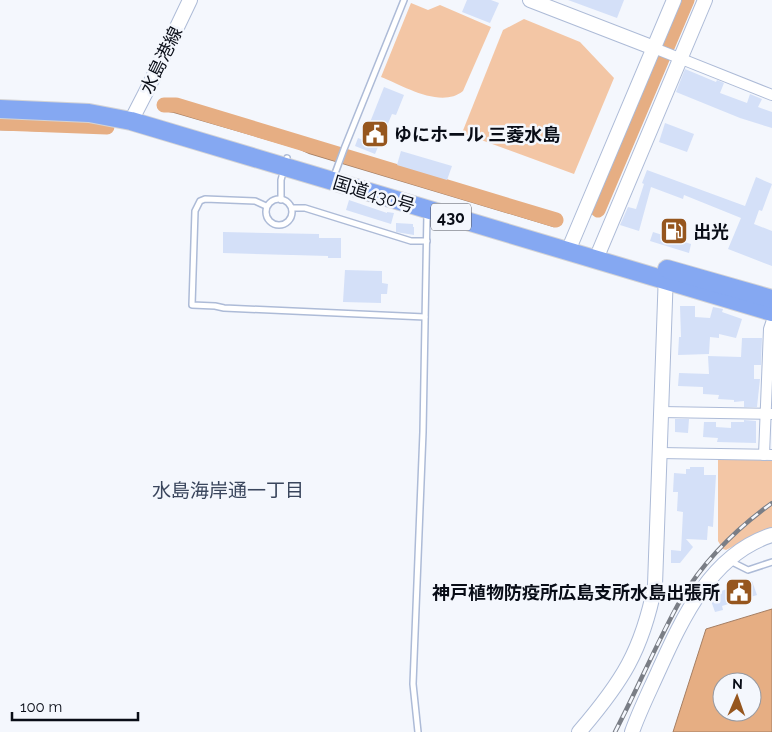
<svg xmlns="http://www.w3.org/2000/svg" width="772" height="732" viewBox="0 0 772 732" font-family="Raleway,'Noto Sans JP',sans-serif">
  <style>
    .green { fill: #f3c6a5 }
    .water { fill: #e6ae83; stroke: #a47e63; fill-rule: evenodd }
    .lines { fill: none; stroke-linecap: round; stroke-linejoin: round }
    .stream { stroke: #a47e63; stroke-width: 2.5 }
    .river { stroke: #e6ae83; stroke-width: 15 }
    .building { fill: #d4e0f8 }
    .lane-casing { stroke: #adbbd7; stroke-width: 8 }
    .street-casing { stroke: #adbbd7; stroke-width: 12 }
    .secondary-casing { stroke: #adbbd7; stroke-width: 16 }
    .highway-casing { stroke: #d3d3d5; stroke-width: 20 }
    .lane { stroke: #fff; stroke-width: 5 }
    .street { stroke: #fff; stroke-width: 10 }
    .secondary { stroke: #fff; stroke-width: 14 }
    .highway { stroke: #85a8f2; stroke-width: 18 }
    .rail-casing { stroke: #7a7e86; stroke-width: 4.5 }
    .rail { stroke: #f4f7fd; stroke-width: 2.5; stroke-dasharray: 8; stroke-linecap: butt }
    .labels { text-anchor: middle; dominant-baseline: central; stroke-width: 5; stroke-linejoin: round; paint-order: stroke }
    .shield { fill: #f4f7fd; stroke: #50535c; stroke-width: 1 }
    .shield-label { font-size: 16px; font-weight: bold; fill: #090d17 }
    .street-label { font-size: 18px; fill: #090d17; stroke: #f4f7fd }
    .poi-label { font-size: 18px; font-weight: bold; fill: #090d17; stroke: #f4f7fd; text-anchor: start }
    .neighbourhood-label { font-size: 19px; fill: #3a465d; stroke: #f4f7fd }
  </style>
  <rect width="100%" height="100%" fill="#f4f7fd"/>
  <g class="green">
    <path d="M411,3L428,10L440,5L491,27L463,91C441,109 404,86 381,77Z"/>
    <path d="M524,19L580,42L614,78L574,174L462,133L503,30Z"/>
    <path d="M772,459V529L757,534L726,550L723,549L718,541V460Z"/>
  </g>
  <path class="water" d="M772,609V732H673L706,629ZM722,682H752V712H722Z"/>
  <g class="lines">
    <g class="stream">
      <path d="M671,51L693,0"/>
      <path d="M165,110L175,112L299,148L310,153L554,226"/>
      <path d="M0,129L109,132"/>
      <path d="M602,212L669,56"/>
    </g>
    <g class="river">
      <path d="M164,105H176L556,220"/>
      <path d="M0,123L107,127"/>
      <path d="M598,210L687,0"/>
    </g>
  </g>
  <g class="building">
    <path d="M467,0H491L499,3L490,23L462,12Z"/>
    <path d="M568,0H624L617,18Z"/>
    <path d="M685,69L716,82L717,80L724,83L720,93L747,103L750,94L762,99L758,107L772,112V128L740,118L676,92Z"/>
    <path d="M384,87L404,95L396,115L392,114L375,154L355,146L358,138L363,140Z"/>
    <path d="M665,123L694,134L687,152L659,142Z"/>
    <path d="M401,151L452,166L447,180L397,165Z"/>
    <path d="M647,170L745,206L756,177L772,184L762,211L759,210L754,224L772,231V266L728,249L741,218L684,195L683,199L651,187L639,231L620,225L628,207L636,209L644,184L642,183Z"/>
    <path d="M349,200L387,213V212L394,213L391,224L346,210Z"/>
    <path d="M396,223L413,224V227H414V235L396,232Z"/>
    <path d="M223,232L319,234V238H341V258H328V256L223,253Z"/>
    <path d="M653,232L691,244L689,253L650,241Z"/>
    <path d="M345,270L382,271V283L388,284L387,294H381V303L343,302Z"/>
    <path d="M680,306H695V317L710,318L713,307L723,309L722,312L742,319L736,338L719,334V338L710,337L709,354L678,355L679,337H681Z"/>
    <path d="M742,338H762L761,365H754V379H760L757,407H744V401L734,402V400L718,399L719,395L703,394V387L678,386L679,373L709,374L708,356L741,357Z"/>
    <path d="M675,419H689L688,433L675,432Z"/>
    <path d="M744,420L756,421V443L717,442L718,438L703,437L704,422H716V427L731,428V422H744Z"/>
    <path d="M690,467H704V475H716L713,527L708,526L707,540L686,539L693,547L680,563H671V550L681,551L683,512L677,511L678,492H673L674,473L686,474V469H690Z"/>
    <path d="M675,581L683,586L676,598L668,592Z"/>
    <path d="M752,581L757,595L722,606L723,610L715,612L709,595L714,589L716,588L718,592Z"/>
  </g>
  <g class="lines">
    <g class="lane-casing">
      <g id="lane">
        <path d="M333,179L344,149L404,0"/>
        <circle cx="279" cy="212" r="13"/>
        <path d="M281,200V180L287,158"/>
        <path d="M266,206L255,201L205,199L200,201L195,211L192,305L215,306L224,308L425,317"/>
        <path d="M292,208H305L411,241H427"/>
        <path d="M730,561L748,570L772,562"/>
        <path d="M418,732L413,684L423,432L427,213"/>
      </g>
    </g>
    <g class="street-casing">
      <g id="street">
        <path d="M654,48L772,95"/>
        <path d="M661,412L771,414"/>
        <path d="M660,453L772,455"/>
        <path d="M764,455L769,329L772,320"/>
      </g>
    </g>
    <g class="secondary-casing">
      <g id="secondary">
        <path d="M530,0L654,48"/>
        <path d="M131,121L147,90L190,0"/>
        <path d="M568,251L674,0"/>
        <path d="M596,259L705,0"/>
        <path d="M579,732C622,682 642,651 655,585L666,272"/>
        <path d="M632,732C639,712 649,692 658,672C682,619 711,554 772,535"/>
      </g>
    </g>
    <g class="highway-casing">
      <g id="highway">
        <path d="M0,109L89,113L131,121L772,312"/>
        <path d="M667,269L772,299"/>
      </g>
    </g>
    <use href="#lane" class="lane"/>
    <use href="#street" class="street"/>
    <use href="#secondary" class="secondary"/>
    <use href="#highway" class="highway"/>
    <g class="rail-casing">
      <path id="rail" d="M615,732C638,688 657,642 681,599C704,561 736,529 772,503"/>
    </g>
    <use href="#rail" class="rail"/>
  </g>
  <defs>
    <g id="civic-square" transform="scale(1.4375)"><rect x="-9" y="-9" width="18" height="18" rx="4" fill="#96561e" stroke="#f4f7fd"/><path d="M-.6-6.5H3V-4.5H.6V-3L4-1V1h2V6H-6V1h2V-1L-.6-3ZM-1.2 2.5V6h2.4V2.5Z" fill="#fff"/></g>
    <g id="fuel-square" transform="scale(1.4375)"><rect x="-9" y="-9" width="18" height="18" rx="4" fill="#96561e" stroke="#f4f7fd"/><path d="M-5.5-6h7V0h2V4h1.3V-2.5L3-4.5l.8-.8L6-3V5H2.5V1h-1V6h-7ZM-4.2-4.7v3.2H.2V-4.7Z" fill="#fff"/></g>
  </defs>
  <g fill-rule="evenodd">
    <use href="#civic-square" x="375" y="134"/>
    <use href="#fuel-square" x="674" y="231"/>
    <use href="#civic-square" x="739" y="592"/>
  </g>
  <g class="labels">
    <rect class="shield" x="431" y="203.5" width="40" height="27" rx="4"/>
    <g class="shield-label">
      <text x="451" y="217">430</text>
    </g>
    <g class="street-label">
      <text transform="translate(161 60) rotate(-64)">水島港線</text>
      <text transform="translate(374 194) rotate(17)">国道430号</text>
    </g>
    <g class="poi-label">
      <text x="394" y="134">ゆにホール 三菱水島</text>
      <text x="693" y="231">出光</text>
      <text x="720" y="592" text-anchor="end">神戸植物防疫所広島支所水島出張所</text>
    </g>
    <g class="neighbourhood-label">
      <text x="228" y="490">水島海岸通一丁目</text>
    </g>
  </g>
  <g transform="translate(737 697) rotate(2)"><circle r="24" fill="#f4f7fd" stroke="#9699a1"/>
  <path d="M0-4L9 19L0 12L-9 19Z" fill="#96561e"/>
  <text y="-8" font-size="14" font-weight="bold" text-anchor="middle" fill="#090d17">N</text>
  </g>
  <path d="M12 712v8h126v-8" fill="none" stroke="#090d17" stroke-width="2.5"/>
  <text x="20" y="712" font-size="15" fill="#090d17" stroke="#f4f7fd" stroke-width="4" paint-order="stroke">100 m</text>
</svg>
